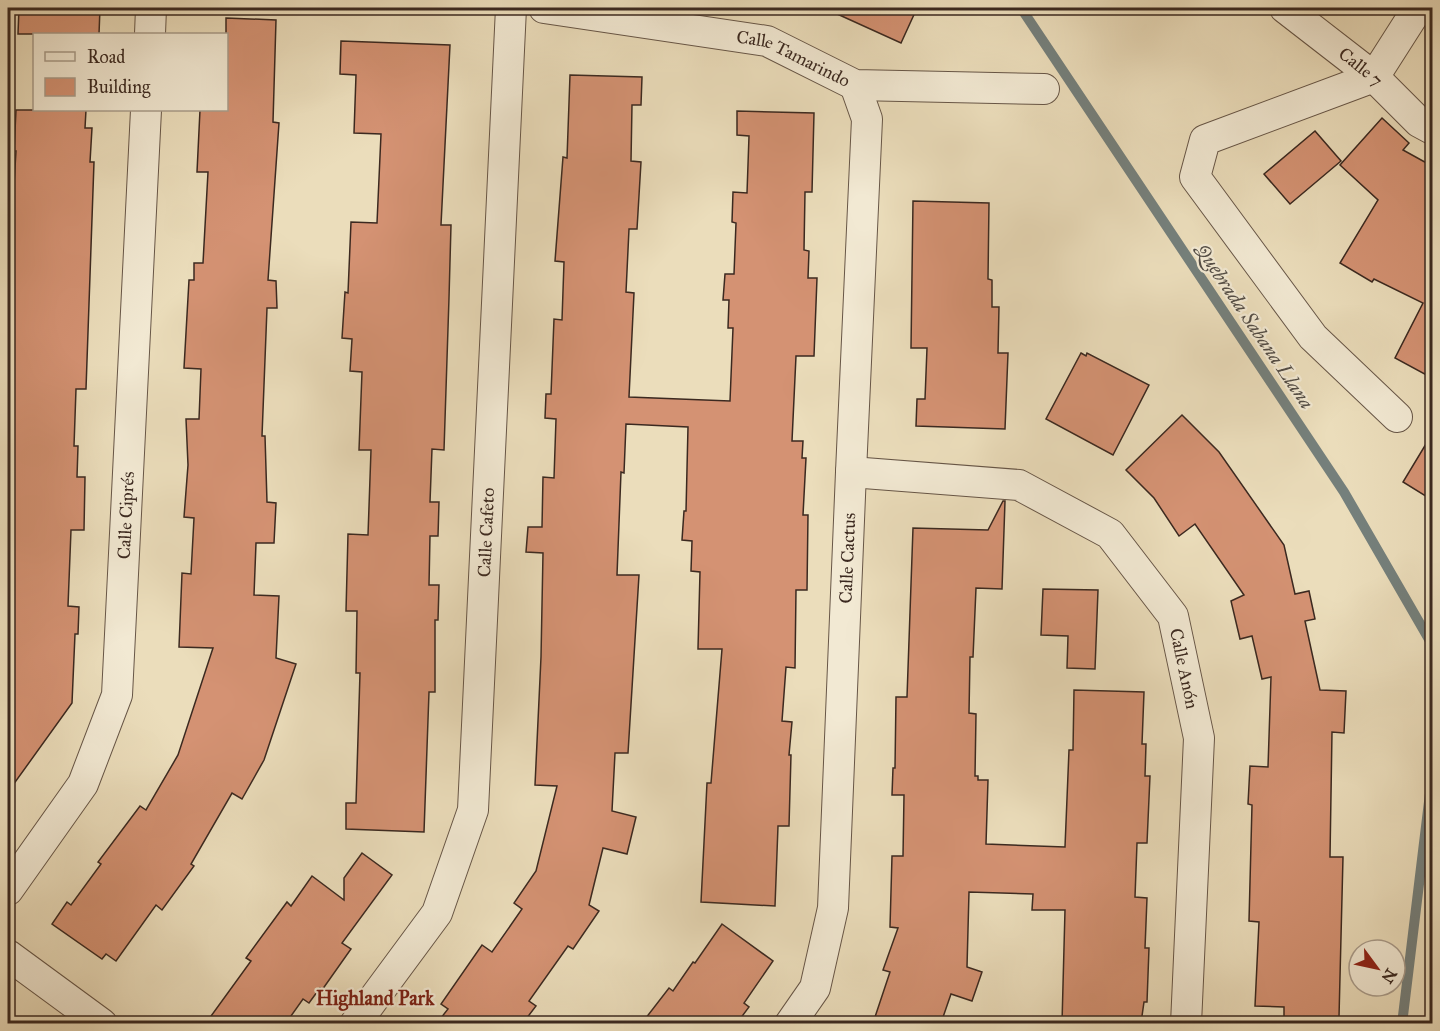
<svg xmlns="http://www.w3.org/2000/svg" width="1440" height="1031" viewBox="0 0 1440 1031" font-family="'IM FELL Great Primer',serif">
  <style>
    .lines { fill: none; stroke-linecap: round; stroke-linejoin: round }
    .stream { stroke: #75807c; stroke-width: 10 }
    .building { fill: #d49273; stroke: #3b2920; stroke-width: 1.5 }
    .minor-casing { stroke: #675647; stroke-width: 32 }
    .minor { stroke: #f2e9d3; stroke-width: 30 }
    .labels { text-anchor: middle; dominant-baseline: central; stroke-width: 4.5; stroke-linejoin: round; paint-order: stroke }
    .street-label { font-size: 18px; fill: #3b2920; stroke: #f2e9d3 }
    .water-label { font-size: 20px; font-style: italic; fill: #534d46; stroke: #f2e9d3 }
    .neighbourhood-label { font-size: 20px; font-weight: bold; fill: #7a1f14; stroke: #f2e9d3 }
  </style>
  <rect width="100%" height="100%" fill="#ebddbb"/>
  <filter id="stains"><feTurbulence type="fractalNoise" baseFrequency=".00333" numOctaves="4"/><feColorMatrix values="0 0 0 0 .2 0 0 0 0 .09 0 0 0 0 .02 0 0 0 .5 -.17"/></filter>
  <radialGradient id="worn" r=".72"><stop offset=".6" stop-color="#630" stop-opacity="0"/><stop offset="1" stop-color="#630" stop-opacity=".3"/></radialGradient>
  <g class="lines">
    <g class="stream">
      <path d="M1021,8L1344,492L1430,641L1432,677"/>
      <path d="M1402,1024L1432,777"/>
    </g>
  </g>
  <g class="building">
    <path d="M19,8H100L99,34H18Z"/>
    <path d="M824,8H917L901,43Z"/>
    <path d="M226,18L276,20L273,122L279,123L268,280L276,281L277,308H267L262,436H265L267,502L276,503L274,543H256L254,595L279,596L276,658L296,664L264,760L242,799L232,793L191,864L194,866L162,910L156,905L116,961L106,954L102,959L52,924L67,902L71,905L101,864L98,862L140,806L146,810L178,755L213,648L179,647L182,573L191,574L194,518L184,517L188,465L186,419H199L201,369L184,368L189,280H194V263H203L208,172H197L200,110H226Z"/>
    <path d="M341,41L450,45L441,225H451L449,298L444,450L432,449L430,502H439L438,536H430L429,585H439L438,620H435V692H429L424,832L346,829V803H356L360,673H356L357,611H346L348,534L368,535L371,450H359L362,372L350,371L352,339L342,338L345,292L348,293L351,222L377,223L381,134L354,133L356,75L340,74Z"/>
    <path d="M570,75L642,77L641,105H632L631,161L641,162L637,229H629L626,292L634,293L629,397L730,401L733,328H728L729,300H723L725,274H734L736,223L732,222L733,192L747,193L749,136L737,135V111L814,113L812,192H805L804,250L809,251L808,278H817L814,356H796L792,441H803L802,458H806L803,515H808L807,590H796L795,668L786,667L782,721L792,722L789,755H791L789,826H778L775,906L701,902L707,783H711L722,649H698L700,572L691,571L692,541L682,540L684,511H686L688,427L626,424L624,473L621,472L617,575H639L628,753H615L612,811L636,817L627,854L603,848L589,905L599,911L573,949L568,946L529,1001L536,1006L523,1023H437L448,1009L441,1004L482,945L492,952L522,909L514,903L536,871L557,786L535,785L541,657L543,553L526,552L528,527H542L543,477L554,478L556,419L545,418L546,394H551L554,319L562,320L564,262L555,261L563,157L567,158Z"/>
    <path d="M16,110H86L85,128H92L90,162H94L86,389H76L74,446H78L77,477H85L84,530H71L68,606L79,607L78,634H75L72,703L8,792V479L11,370H8V232H11L16,151H14Z"/>
    <path d="M1382,118L1409,143L1403,150L1432,166V378L1395,358L1423,303L1374,279L1372,282L1340,263L1378,200L1340,165Z"/>
    <path d="M1315,131L1341,161L1290,204L1264,174Z"/>
    <path d="M913,201L989,203L988,279L992,280V307H999L998,353H1008L1005,429L916,426L917,399H925L927,348H911Z"/>
    <path d="M1081,353L1086,356L1087,353L1149,385L1113,455L1046,419Z"/>
    <path d="M1182,415L1219,452L1284,545L1295,594L1309,591L1315,619L1305,621L1320,690L1346,691L1344,733L1332,732L1330,857H1343L1339,1017H1330V1021L1284,1019V1007L1255,1006L1259,922L1249,921L1252,805L1248,804L1250,766L1268,767L1271,677L1262,679L1252,636L1240,639L1231,601L1244,595L1195,524L1179,536L1154,498L1126,470Z"/>
    <path d="M1432,434V500L1403,482Z"/>
    <path d="M1003,501H1005L1002,589L976,588L973,657H970L969,713L976,714L975,776H978V780H988L986,844L1065,847L1069,750H1073L1074,690L1144,692L1142,744H1146L1145,776H1150L1147,843H1137L1135,897L1147,898L1145,948H1149L1147,1002H1144L1141,1023H1062L1065,910H1032L1033,894L969,892L967,967L982,972L972,1001L951,994L941,1023H873L890,972L883,970L898,928L890,927L892,856H903L904,795H892L893,768H895L896,697H907L913,528L988,530Z"/>
    <path d="M1043,589L1098,590L1095,669L1067,668L1068,636L1041,635Z"/>
    <path d="M362,853L392,875L342,943L351,949L322,990L320,988L309,1003L303,999L286,1023H206L251,961L246,958L287,902L291,906L312,876L344,900V878Z"/>
    <path d="M722,924L773,961L744,1003L749,1007L737,1023H642L669,988L673,991L693,962L695,963Z"/>
  </g>
  <g class="lines">
    <g class="minor-casing">
      <g id="minor">
        <path id="s1" d="M544,8L767,41L855,85L1044,89"/>
        <path id="s2" d="M1285,8L1374,77L1419,122L1432,129"/>
        <path d="M150,34L151,8"/>
        <path d="M1397,417L1313,337L1195,177L1205,140L1374,77L1418,8"/>
        <path id="s3" d="M851,472L1019,485L1110,534L1173,616L1199,738L1186,1024"/>
        <path id="s4" d="M8,890L83,784L117,695L146,110"/>
        <path d="M8,955L102,1024"/>
        <path id="s5" d="M355,1024L437,913L473,810L511,8"/>
        <path id="s6" d="M790,1024L815,988L833,908L851,472L867,119L855,85"/>
      </g>
    </g>
    <use href="#minor" class="minor"/>
  </g>
  <g class="labels">
    <g class="street-label">
      <text stroke="none"><textPath href="#s1" startOffset="256">Calle Tamarindo</textPath></text>
      <text stroke="none"><textPath href="#s2" startOffset="96">Calle 7</textPath></text>
      <text stroke="none"><textPath href="#s4" startOffset="405">Calle Ciprés</textPath></text>
      <text stroke="none"><textPath href="#s5" startOffset="525">Calle Cafeto</textPath></text>
      <text stroke="none"><textPath href="#s6" startOffset="476">Calle Cactus</textPath></text>
      <text stroke="none"><textPath href="#s3" startOffset="429">Calle Anón</textPath></text>
    </g>
    <g class="water-label">
      <text transform="translate(1255 326) rotate(56)">Quebrada Sabana Llana</text>
    </g>
    <g class="neighbourhood-label">
      <text x="375" y="998">Highland Park</text>
    </g>
  </g>
  <rect width="1440" height="1031" fill="none" stroke="#ebddbb" stroke-width="30"/>
  <rect x="9" y="9" width="1422" height="1013" fill="none" stroke="#3b2920" stroke-width="3"/>
  <rect x="15" y="15" width="1410" height="1001" fill="none" stroke="#3b2920" stroke-width="1.5"/>
  <rect x="33" y="33" width="195" height="78" fill="#f2e9d3" stroke="#a99c8b" stroke-width="1.5"/>
  <rect x="45" y="52" width="30" height="9" fill="#f2e9d3" stroke="#a99c8b" stroke-width="1.5"/>
  <text x="87" y="63" font-size="18" fill="#3b2920">Road</text>
  <rect x="45" y="78" width="30" height="18" fill="#d49273" stroke="#a99c8b" stroke-width="1.5"/>
  <text x="87" y="93" font-size="18" fill="#3b2920">Building</text>
  <g transform="translate(1377 968) rotate(123)"><circle r="28" fill="#f2e9d3" stroke="#a99c8b" stroke-width="1.5"/>
  <path d="M0-4.5L10 22L0 15L-10 22Z" fill="#8f2418"/>
  <text y="-9" font-size="16" font-weight="bold" text-anchor="middle" fill="#3b2920">N</text>
  </g>
  <rect width="100%" height="100%" filter="url(#stains)"/>
  <rect width="100%" height="100%" fill="url(#worn)"/>
</svg>
